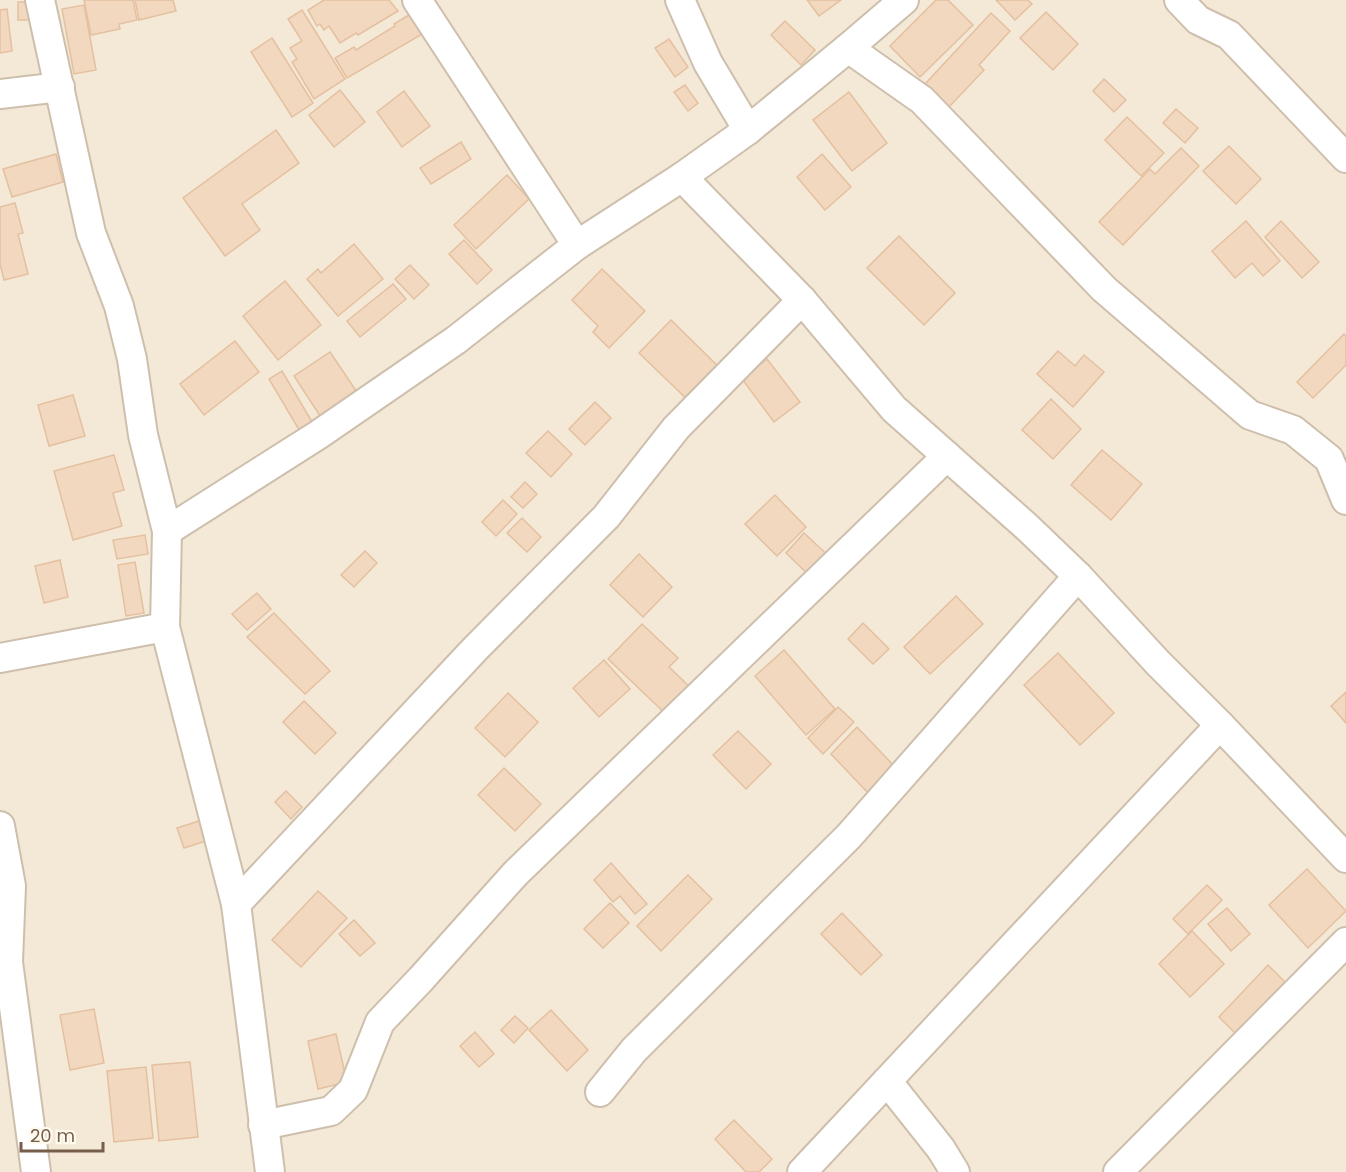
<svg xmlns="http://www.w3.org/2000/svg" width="1346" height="1172" viewBox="0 0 1346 1172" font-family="Poppins,sans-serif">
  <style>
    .residential { fill: #f4e9d6 }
    .building { fill: #f2d8bf; stroke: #e4c0a0; stroke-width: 1.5 }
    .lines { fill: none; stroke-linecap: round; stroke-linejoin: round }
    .street-casing { stroke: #cebfad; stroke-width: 32 }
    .street { stroke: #fff; stroke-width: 28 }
  </style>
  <rect width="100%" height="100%" fill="#fcf6e8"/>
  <rect class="residential" x="0" y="0" width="1346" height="1172"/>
  <g class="building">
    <path d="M84,0H133L137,20L119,24L120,29L91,35Z"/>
    <path d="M135,0H173L176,11L139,20Z"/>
    <path d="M324,0H389L398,11L358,35L356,33L340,43L329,26L324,30L320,24L317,26L308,10Z"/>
    <path d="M807,0H841L819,16Z"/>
    <path d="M936,0H948L973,25L920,77L890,46Z"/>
    <path d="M996,0H1028L1032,4L1015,20Z"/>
    <rect x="18" y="2" width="22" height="18"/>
    <path d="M84,5L96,70L74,74L62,9Z"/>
    <path d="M7,9L12,51L0,53V10Z"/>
    <path d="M302,10L345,79L314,99L292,62L297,59L290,48L302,41L288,19Z"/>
    <path d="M1046,12L1078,44L1053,70L1020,38Z"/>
    <path d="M412,13L424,33L347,78L335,58L354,47L356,50L395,26L394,24Z"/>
    <path d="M991,13L1010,31L979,65L984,70L949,107L925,84Z"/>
    <path d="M785,21L815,50L801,65L771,35Z"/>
    <path d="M272,38L313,103L292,117L251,52Z"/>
    <path d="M669,39L688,67L675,77L655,48Z"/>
    <path d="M1104,79L1126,100L1114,112L1093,91Z"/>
    <path d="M685,85L698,103L688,111L674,92Z"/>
    <path d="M340,90L365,122L334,147L309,115Z"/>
    <path d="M404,91L430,126L402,147L377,112Z"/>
    <path d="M849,92L887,143L852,171L813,120Z"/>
    <path d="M1176,109L1198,128L1185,143L1163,123Z"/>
    <path d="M1127,117L1164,153L1141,176L1105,140Z"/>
    <path d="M276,130L299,163L242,204L260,230L225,256L183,198Z"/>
    <path d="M461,142L471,159L431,184L420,168Z"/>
    <path d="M1229,146L1261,179L1236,204L1203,171Z"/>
    <path d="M1181,148L1199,166L1123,245L1099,222L1150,169L1155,174Z"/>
    <path d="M56,154L63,182L12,197L3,169Z"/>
    <path d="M822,154L851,187L825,210L797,177Z"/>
    <path d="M507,175L529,199L476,249L454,225Z"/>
    <path d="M15,203L23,233L18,234L28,274L4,280L0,264V207Z"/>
    <path d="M1246,221L1280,261L1263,276L1252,263L1235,278L1212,251Z"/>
    <path d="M1281,221L1319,262L1302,278L1265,237Z"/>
    <path d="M899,236L955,293L924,325L867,268Z"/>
    <path d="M464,240L492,270L477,284L449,254Z"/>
    <path d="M354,244L383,279L338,316L307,279L318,269L321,273Z"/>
    <path d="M410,265L429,285L414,299L395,279Z"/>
    <path d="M602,269L645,311L609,348L593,332L598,326L572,300Z"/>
    <path d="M285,281L321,325L278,360L243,316Z"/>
    <path d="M393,284L406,299L360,337L347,321Z"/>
    <path d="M671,320L726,374L694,406L639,353Z"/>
    <path d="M1344,334L1346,336V365L1313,398L1297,382Z"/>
    <path d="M235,341L259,372L204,415L180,384Z"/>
    <path d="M1058,351L1075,366L1084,355L1104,372L1073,407L1037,374Z"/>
    <path d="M330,352L361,398L324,422L294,376Z"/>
    <path d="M767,359L800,402L774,422L742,379Z"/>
    <path d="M282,371L318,432L305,440L269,379Z"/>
    <path d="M73,395L85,436L49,446L38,405Z"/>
    <path d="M1051,399L1081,429L1053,459L1022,430Z"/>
    <path d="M595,402L611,418L585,445L569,429Z"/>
    <path d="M548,431L572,454L551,477L526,453Z"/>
    <path d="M1102,450L1142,484L1111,520L1071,485Z"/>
    <path d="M114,455L124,490L113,493L122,526L73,540L54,471Z"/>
    <path d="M525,482L537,494L523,508L511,497Z"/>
    <path d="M775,495L806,527L777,556L745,524Z"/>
    <path d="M503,500L517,514L496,536L482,522Z"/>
    <path d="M522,518L541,537L527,552L507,533Z"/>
    <path d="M804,533L834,561L815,581L786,553Z"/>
    <path d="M145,535L148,554L117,559L113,540Z"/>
    <path d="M365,551L377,563L354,587L341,575Z"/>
    <path d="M639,554L672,587L643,617L610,585Z"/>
    <path d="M60,560L68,597L44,603L35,566Z"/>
    <path d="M135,562L144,613L126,616L118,565Z"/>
    <path d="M257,593L271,609L247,630L232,614Z"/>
    <path d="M956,596L983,624L930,674L904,647Z"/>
    <path d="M274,613L330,671L305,694L247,637Z"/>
    <path d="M863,623L889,649L873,664L848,639Z"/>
    <path d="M642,624L678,658L669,667L695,692L670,718L608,659Z"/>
    <path d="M784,650L835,709L806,735L755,676Z"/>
    <path d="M1058,653L1114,713L1080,745L1024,685Z"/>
    <path d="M604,660L630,689L599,717L573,688Z"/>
    <path d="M1346,692V723L1331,706Z"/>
    <path d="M508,693L538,722L505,757L475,728Z"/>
    <path d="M304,701L336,733L315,754L283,722Z"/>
    <path d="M838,707L854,722L823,754L808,738Z"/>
    <path d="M857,727L896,768L869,794L831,754Z"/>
    <path d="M738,731L771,764L746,789L713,755Z"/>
    <path d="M504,768L541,804L515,831L478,795Z"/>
    <path d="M286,791L302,807L291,819L275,802Z"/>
    <path d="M199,821L206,841L184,848L177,828Z"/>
    <path d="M611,863L647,904L635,914L620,896L613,902L594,880Z"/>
    <path d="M1307,869L1346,911L1308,948L1269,905Z"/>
    <path d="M688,875L712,899L661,951L637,926Z"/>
    <path d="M1207,885L1222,900L1188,934L1173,919Z"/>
    <path d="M318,891L347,918L301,967L272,940Z"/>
    <path d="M610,903L629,923L603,948L584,929Z"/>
    <path d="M1227,908L1250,934L1231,951L1208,924Z"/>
    <path d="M842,913L882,955L861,975L821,934Z"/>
    <path d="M354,920L375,943L360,956L339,934Z"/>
    <path d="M1192,931L1224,964L1190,997L1159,964Z"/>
    <path d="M1268,965L1287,984L1237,1035L1219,1017Z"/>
    <path d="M94,1009L104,1063L70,1070L60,1015Z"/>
    <path d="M551,1010L588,1050L567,1071L529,1030Z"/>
    <path d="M515,1016L528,1028L514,1043L501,1030Z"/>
    <path d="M475,1032L494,1054L479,1067L460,1046Z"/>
    <path d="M336,1034L347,1082L318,1089L308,1041Z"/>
    <path d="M190,1062L198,1137L159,1141L152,1065Z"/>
    <path d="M146,1067L153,1138L114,1142L107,1071Z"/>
    <path d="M734,1120L772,1159L759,1172H746L715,1139Z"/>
  </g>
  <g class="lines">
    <g class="street-casing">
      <g id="street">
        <path d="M40,0L91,233L119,306L132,359L143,435L167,531L165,627L236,904L270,1172"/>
        <path d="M417,0L577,245"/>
        <path d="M680,0L708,63L748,130"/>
        <path d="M904,0L848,48L748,130L682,177L802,300L894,409L1028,528L1078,576L1158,663L1220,725L1346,858"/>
        <path d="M1179,0L1198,20L1229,35L1346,158"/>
        <path d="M848,48L922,100L1104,289L1250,415L1293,430L1329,459L1346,500"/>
        <path d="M0,94L60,87"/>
        <path d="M167,531L318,435L456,340L577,245L682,177"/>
        <path d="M0,658L165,627"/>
        <path d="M0,826L11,886L8,962L36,1172"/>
        <path d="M236,904L475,649L606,517L676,428L802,300"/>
        <path d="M887,1081L941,1149L955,1172"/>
        <path d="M600,1092L634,1050L849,836L1078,576"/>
        <path d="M263,1125L331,1111L353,1090L380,1022L421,979L515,874L947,456"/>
        <path d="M802,1172L1220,725"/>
        <path d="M1118,1172L1346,942"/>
      </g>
    </g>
    <use href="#street" class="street"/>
  </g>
  <path d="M21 1142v9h82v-9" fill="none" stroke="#775e4b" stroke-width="3"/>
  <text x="30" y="1142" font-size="18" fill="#775e4b" stroke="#fffaee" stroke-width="4.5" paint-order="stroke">20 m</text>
</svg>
